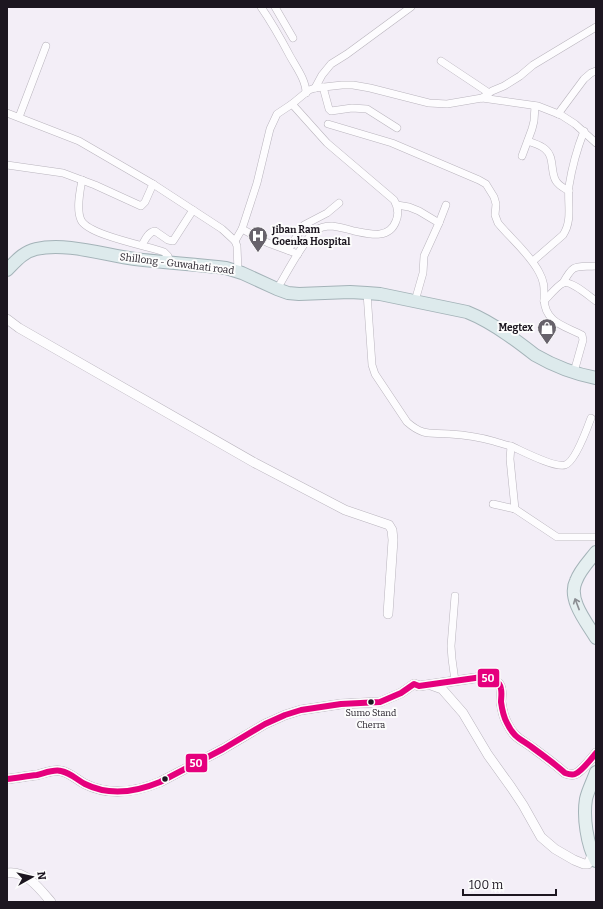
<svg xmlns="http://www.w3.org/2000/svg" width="603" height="909" viewBox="0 0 603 909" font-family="Bitter,serif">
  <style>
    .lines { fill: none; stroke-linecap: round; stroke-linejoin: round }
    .minor-casing { stroke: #b9b4bd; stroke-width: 8 }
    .tertiary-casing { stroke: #b9b4bd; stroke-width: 10 }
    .primary-casing { stroke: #a4b3b8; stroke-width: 14 }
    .trunk-casing { stroke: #a4b3b8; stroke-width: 14 }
    .minor { stroke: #fdfcfe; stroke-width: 7 }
    .tertiary { stroke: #fdfcfe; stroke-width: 9 }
    .primary { stroke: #e5eff0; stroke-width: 12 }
    .trunk { stroke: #ddeaec; stroke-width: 12 }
    .bus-1-casing { stroke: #fcfcfc; stroke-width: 9 }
    .bus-1 { stroke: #e5007d; stroke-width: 6 }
    .oneway { stroke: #8b8d92 }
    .bus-dot { fill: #1c1620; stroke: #fcfcfc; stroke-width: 1.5 }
    .labels { text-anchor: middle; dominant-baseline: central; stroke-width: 4; stroke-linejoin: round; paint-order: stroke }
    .bus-label { font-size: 9px; fill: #1c1620; stroke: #fcfcfc }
    .poi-label { font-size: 10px; font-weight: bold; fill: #1c1620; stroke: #fcfcfc; text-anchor: start }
    .street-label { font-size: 10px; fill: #1c1620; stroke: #fcfcfc }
    .line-badge { stroke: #fcfcfc; stroke-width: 1.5 }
    .badge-label { font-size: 11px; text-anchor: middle; font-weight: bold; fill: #fff }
  </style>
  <rect width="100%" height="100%" fill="#f3eef7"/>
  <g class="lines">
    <g class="minor-casing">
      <g id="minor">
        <path d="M261,7C272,23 281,39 290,56C296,67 306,80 306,93"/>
        <path d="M275,7L293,38"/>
        <path d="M441,61L489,93"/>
        <path d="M323,87L329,109L331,111L352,108L367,109L397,128"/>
        <path d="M315,88L322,75L331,64L347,54L411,7"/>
        <path d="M482,98L492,91L504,86L520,76L533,65L596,27"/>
        <path d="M7,113L79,141L153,184L222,229L235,241L237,246L238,271"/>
        <path d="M558,114L584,79L591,73L596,71"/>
        <path d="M19,117L46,46"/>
        <path d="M328,124L392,143L479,180L486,184L494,197L496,204L495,215L498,223C511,239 529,253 539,272C545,283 544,288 544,299C545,323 565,326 582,335L583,340L574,372"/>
        <path d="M528,141C533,143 541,145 545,149C555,157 550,172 556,181C559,186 564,188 569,191"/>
        <path d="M522,156L532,129L534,121L535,106"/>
        <path d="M7,165L63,173L95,185L141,206L145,202L153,184"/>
        <path d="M82,180C80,191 76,209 81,220C88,235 147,246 164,252L168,256L170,262"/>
        <path d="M397,205L409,207L419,211L439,223"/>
        <path d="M242,229L268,243L298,254"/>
        <path d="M235,241L242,229L257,183L270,129L277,114L292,104"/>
        <path d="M142,245C145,240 148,232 155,231L168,240L173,241L193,210"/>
        <path d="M288,250L304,225L327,213L339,203"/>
        <path d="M533,261L563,235C573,220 567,203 569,186C572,167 577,149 584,131"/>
        <path d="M563,283C574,263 575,267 596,266"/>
        <path d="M277,289C285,276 292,262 301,249C305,243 309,236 315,231C320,227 326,226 332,226C340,227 347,229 354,231C369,234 389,240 396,221C399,214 398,207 394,200L327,143L292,104L309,90L315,88L342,85H353L370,88L429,103L447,104L482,98L538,106L561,115L575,124L596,143"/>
        <path d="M367,293L372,365L375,374L407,422C424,437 431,432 450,434C464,435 479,437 493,441C499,443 507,445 513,447C524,452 555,468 565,465C575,462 587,429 591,418"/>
        <path d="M415,301L423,273L424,256L439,223L446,205"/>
        <path d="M544,301C549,296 558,285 563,283C571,280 590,297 596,301"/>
        <path d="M511,446L510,459L515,509"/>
        <path d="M493,504L515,509L557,537H596"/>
        <path d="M455,596L451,646L452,659L455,681"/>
      </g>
    </g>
    <g class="tertiary-casing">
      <g id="tertiary">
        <path d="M7,319L19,328L255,463L345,510L389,525L392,530L393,540L388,614"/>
        <path d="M431,685L442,689L463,713L488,755L511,787L523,805L541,837L555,849L574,860L584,864H588L592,855"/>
        <path d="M7,779C17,778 27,776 37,775C45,773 54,769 61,771C71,773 77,780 85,784C109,796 136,792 160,782L223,749L265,724L285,715L301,710L341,704L380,702L401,693L414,684L419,686L482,677C490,678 500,680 501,689C502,694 501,698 501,702C502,709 503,716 507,723C514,738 521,739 533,748C544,756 555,764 565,773C568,774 572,775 575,774C581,772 592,758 596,753"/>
        <path d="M7,873C26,870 40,889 51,902"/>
      </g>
    </g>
    <g class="primary-casing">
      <g id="primary">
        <path d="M596,552C589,561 580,570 576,581C567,599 587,623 596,638"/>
        <path d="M596,772C593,781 588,790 586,799C583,817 587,845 596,861"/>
      </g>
    </g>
    <g class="trunk-casing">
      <path id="trunk" d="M7,270C16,261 23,252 36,249C66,242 105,255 135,259C166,263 196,264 226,268L242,273L277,289L288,293L299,294L350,292L367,293L380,294L467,312C482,318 495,326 508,335C517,341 526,348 535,355C554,366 575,374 596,378"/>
    </g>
    <use href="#minor" class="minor"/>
    <use href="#tertiary" class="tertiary"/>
    <use href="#primary" class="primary"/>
    <use href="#trunk" class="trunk"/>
    <g class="bus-1-casing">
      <path id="bus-1" d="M7,779C17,778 27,776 37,775C45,773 54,769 61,771C71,773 77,780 85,784C109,796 136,792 160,782L223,749L265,724L285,715L301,710L341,704L380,702L401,693L414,684L419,686L482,677C490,678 500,680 501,689C502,694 501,698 501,702C502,709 503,716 507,723C514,738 521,739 533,748C544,756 555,764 565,773C568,774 572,775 575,774C581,772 592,758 596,753"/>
    </g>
    <use href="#bus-1" class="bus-1"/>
  </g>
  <defs><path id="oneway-shaft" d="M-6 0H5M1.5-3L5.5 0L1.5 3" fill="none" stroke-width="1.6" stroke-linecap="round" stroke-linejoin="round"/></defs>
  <use class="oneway" href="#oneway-shaft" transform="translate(577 604) rotate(-111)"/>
  <defs>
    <g id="hospital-pin" transform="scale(1)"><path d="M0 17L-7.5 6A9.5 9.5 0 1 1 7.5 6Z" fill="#67626b" stroke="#fcfcfc"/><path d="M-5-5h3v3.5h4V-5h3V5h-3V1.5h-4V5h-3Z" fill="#fff"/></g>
    <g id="shop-pin" transform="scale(1)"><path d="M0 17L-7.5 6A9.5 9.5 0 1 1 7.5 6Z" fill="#67626b" stroke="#fcfcfc"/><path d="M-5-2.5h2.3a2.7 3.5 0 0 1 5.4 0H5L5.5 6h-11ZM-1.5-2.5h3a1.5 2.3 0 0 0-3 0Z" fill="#fff"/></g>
  </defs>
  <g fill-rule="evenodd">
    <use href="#hospital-pin" x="258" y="236"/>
    <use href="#shop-pin" x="547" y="328"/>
  </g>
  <g class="bus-dot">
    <circle cx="371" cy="702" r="3.5"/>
    <circle cx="165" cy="779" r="3.5"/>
  </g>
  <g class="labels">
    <g class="bus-label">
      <text x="371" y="713">Sumo Stand<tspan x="371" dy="12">Cherra</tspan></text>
    </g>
    <g class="poi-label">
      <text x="272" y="230">Jiban Ram<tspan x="272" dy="12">Goenka Hospital</tspan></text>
      <text x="533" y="328" text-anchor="end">Megtex</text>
    </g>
    <g class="street-label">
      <text transform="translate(177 264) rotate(7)">Shillong - Guwahati road</text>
    </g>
  </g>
  <g class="line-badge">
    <rect x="477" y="668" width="23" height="20" rx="4" fill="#e5007d"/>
    <rect x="185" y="753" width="23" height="20" rx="4" fill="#e5007d"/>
  </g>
  <g class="badge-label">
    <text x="488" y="682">50</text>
    <text x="196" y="767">50</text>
  </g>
  <rect width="603" height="909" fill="none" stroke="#1c1620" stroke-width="16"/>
  <g transform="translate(32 877) rotate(82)" stroke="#fcfcfc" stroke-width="3" paint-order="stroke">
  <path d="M0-3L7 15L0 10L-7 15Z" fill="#1c1620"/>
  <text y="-6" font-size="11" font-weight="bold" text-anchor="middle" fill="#1c1620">N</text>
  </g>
  <path d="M463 889v6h93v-6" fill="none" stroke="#1c1620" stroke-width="2"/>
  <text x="469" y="889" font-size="12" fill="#1c1620" stroke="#fcfcfc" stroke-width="3" paint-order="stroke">100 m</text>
</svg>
